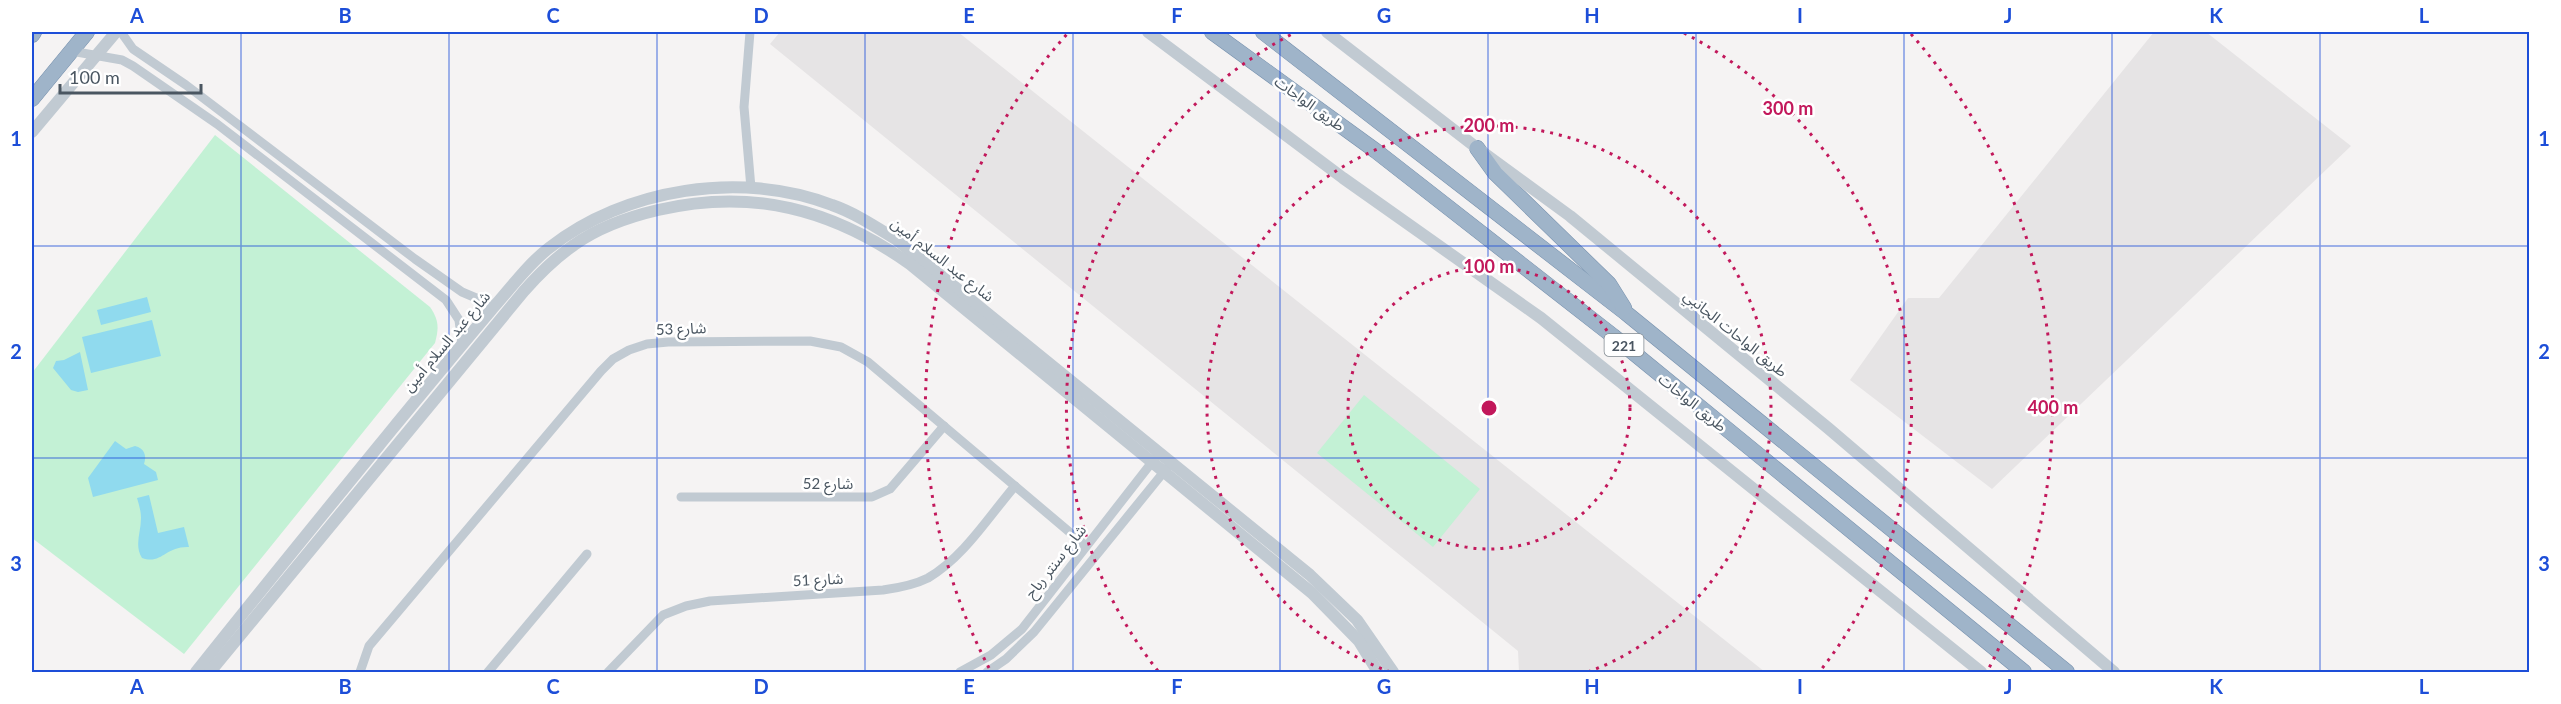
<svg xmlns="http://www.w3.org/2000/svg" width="2561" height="704" viewBox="0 0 2561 704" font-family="Lato,'Noto Sans Arabic',sans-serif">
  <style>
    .education { fill: #e6e4e5 }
    .green { fill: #c3f1d5 }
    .water { fill: #90daee }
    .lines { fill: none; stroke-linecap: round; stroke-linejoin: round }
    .trunk-casing { stroke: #7690ad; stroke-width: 16 }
    .minor { stroke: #c1cad2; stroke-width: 9 }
    .tertiary { stroke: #c1cad2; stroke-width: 12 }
    .trunk { stroke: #9fb4c9; stroke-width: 15 }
    .grid { fill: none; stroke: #1d4ed8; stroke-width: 1.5; stroke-opacity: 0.55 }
    .ring { fill: none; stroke: #c2185b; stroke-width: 3; stroke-dasharray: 3 6 }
    .labels { text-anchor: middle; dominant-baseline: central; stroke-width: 5; stroke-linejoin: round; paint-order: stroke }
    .shield { fill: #fff; stroke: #808990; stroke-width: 1.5 }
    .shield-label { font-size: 14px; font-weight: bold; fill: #4a5661 }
    .street-label { font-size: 15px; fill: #4a5661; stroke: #fff }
    .centre { fill: #c2185b; stroke: #fff; stroke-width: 3 }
    .ring-label { font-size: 18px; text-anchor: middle; font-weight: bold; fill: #c2185b; stroke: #fff; stroke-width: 5; stroke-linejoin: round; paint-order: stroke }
    .neatline { fill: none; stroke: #1d4ed8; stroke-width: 2 }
    .grid-label { font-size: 20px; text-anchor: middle; font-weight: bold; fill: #1d4ed8 }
  </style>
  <rect width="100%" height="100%" fill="#f5f3f3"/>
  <g class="education">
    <path d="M780,32H958L1765,672H1519L1518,651L770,44Z"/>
    <path d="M2154,32H2206L2351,146L1992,489L1850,380L1908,298H1939Z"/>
  </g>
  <g class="green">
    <path d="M215,135L430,307C439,320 439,328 435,343L184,654L32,538V373Z"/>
    <path d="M1364,395L1480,489L1433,547L1317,453Z"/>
  </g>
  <g class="water">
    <path d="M147,297L151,312L101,325L97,310Z"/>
    <path d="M152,320L161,356L91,373L82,337Z"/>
    <path d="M80,352L88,390L78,392L71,390L53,368L56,361L64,360Z"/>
    <path d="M115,441L126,449L135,446C144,448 147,455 144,464L156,472L158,480L93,497L88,478Z"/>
    <path d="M149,495L158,533L184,527L189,547C165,546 162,565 142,558C134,545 141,533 141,518C141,511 139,505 137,498Z"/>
  </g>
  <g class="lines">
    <g class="trunk-casing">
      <g id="trunk">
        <path d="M1212,32L1376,151L1613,336L2024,672"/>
        <path d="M1263,32L1626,313L2067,672"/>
        <path d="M32,35L34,32"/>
        <path d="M32,99L87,32"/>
        <path d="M1477,148L1495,173L1609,284L1624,308"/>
      </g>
    </g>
    <g class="minor">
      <path d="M121,32L133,49L186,85L415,259L462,292L495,306"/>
      <path d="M750,32L744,107L751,188"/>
      <path d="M71,51L122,60L133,66L217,124L446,300L459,320L462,344"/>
      <path d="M681,497H872L890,489L944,426"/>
      <path d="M360,672L369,646L601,371L613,359L629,350L647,344L668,342L810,341L841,347L868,362L1086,546"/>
      <path d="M488,672L587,554"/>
      <path d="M608,672L663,615L686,606L710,601L883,590C898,588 914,585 928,578C964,557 989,516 1015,486"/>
      <path d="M960,672L991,655L1022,629L1156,457"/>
      <path d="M987,672L1006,659L1034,632L1167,468"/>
    </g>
    <g class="tertiary">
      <path d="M1148,32L1343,178L1541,318L1981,672"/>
      <path d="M1327,32L1477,148L1570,216L1828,428L2114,672"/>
      <path d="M32,132L116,32"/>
      <path d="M196,672C261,590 328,508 394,427C427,387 459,348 492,309C511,288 527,265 549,248C625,188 742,170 832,205C855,213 876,227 897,240L1310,575L1357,620L1393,672"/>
      <path d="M210,672L524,291C539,274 555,258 574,245C599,227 628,217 658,210C752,188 832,209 910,264L1312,593L1359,641L1378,672"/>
    </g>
    <use href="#trunk" class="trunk"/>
  </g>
  <path class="grid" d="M241,32V672M449,32V672M657,32V672M865,32V672M1073,32V672M1280,32V672M1488,32V672M1696,32V672M1904,32V672M2112,32V672M2320,32V672M32,246H2530M32,458H2530"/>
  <g class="ring">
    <circle cx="1489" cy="408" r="141"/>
    <path d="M1390 672A282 282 0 1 1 1588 672"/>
    <path d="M1158 671A423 423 0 0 1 1294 33M1684 33A423 423 0 0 1 1820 671"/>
    <path d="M989 668A564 564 0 0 1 1067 34M1911 34A564 564 0 0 1 1989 668"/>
  </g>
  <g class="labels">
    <rect class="shield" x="1604.5" y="334" width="39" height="22" rx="4.5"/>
    <g class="shield-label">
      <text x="1624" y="345">221</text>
    </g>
    <g class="street-label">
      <text transform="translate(1310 103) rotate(36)">طريق الواحات</text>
      <text transform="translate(943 259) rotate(38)">شارع عبد السلام أمين</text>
      <text transform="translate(681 328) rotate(-2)">شارع 53</text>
      <text transform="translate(1736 333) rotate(39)">طريق الواحات الجانبي</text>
      <text transform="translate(446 341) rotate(-50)">شارع عبد السلام أمين</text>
      <text transform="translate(1693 402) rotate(39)">طريق الواحات</text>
      <text x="828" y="483">شارع 52</text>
      <text transform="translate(1055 561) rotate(-52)">شارع سنتر رباح</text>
      <text transform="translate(818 579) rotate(-3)">شارع 51</text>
    </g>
  </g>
  <circle cx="1489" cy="408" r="9" class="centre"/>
  <g class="ring-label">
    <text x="1788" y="115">300 m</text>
    <text x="1489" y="132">200 m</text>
    <text x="1489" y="273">100 m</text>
    <text x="2053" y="414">400 m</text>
  </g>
  <rect width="2561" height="704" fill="none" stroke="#ffffff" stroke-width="66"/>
  <path d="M60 84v9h141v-9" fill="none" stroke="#4a5661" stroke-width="3"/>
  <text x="69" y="84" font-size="18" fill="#4a5661" stroke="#ffffff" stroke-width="4.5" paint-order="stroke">100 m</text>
  <rect x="33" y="33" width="2495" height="638" class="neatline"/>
  <g class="grid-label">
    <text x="137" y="23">A</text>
    <text x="345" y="23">B</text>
    <text x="553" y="23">C</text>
    <text x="761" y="23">D</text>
    <text x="969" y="23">E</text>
    <text x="1177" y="23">F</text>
    <text x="1384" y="23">G</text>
    <text x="1592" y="23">H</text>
    <text x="1800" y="23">I</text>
    <text x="2008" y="23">J</text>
    <text x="2216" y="23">K</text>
    <text x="2424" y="23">L</text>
    <text x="16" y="146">1</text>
    <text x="2544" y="146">1</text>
    <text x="16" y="359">2</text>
    <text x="2544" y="359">2</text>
    <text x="16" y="571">3</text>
    <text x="2544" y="571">3</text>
    <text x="137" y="694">A</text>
    <text x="345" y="694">B</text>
    <text x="553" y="694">C</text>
    <text x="761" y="694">D</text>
    <text x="969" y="694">E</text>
    <text x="1177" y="694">F</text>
    <text x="1384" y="694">G</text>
    <text x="1592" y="694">H</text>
    <text x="1800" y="694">I</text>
    <text x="2008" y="694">J</text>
    <text x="2216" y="694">K</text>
    <text x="2424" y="694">L</text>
  </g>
</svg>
